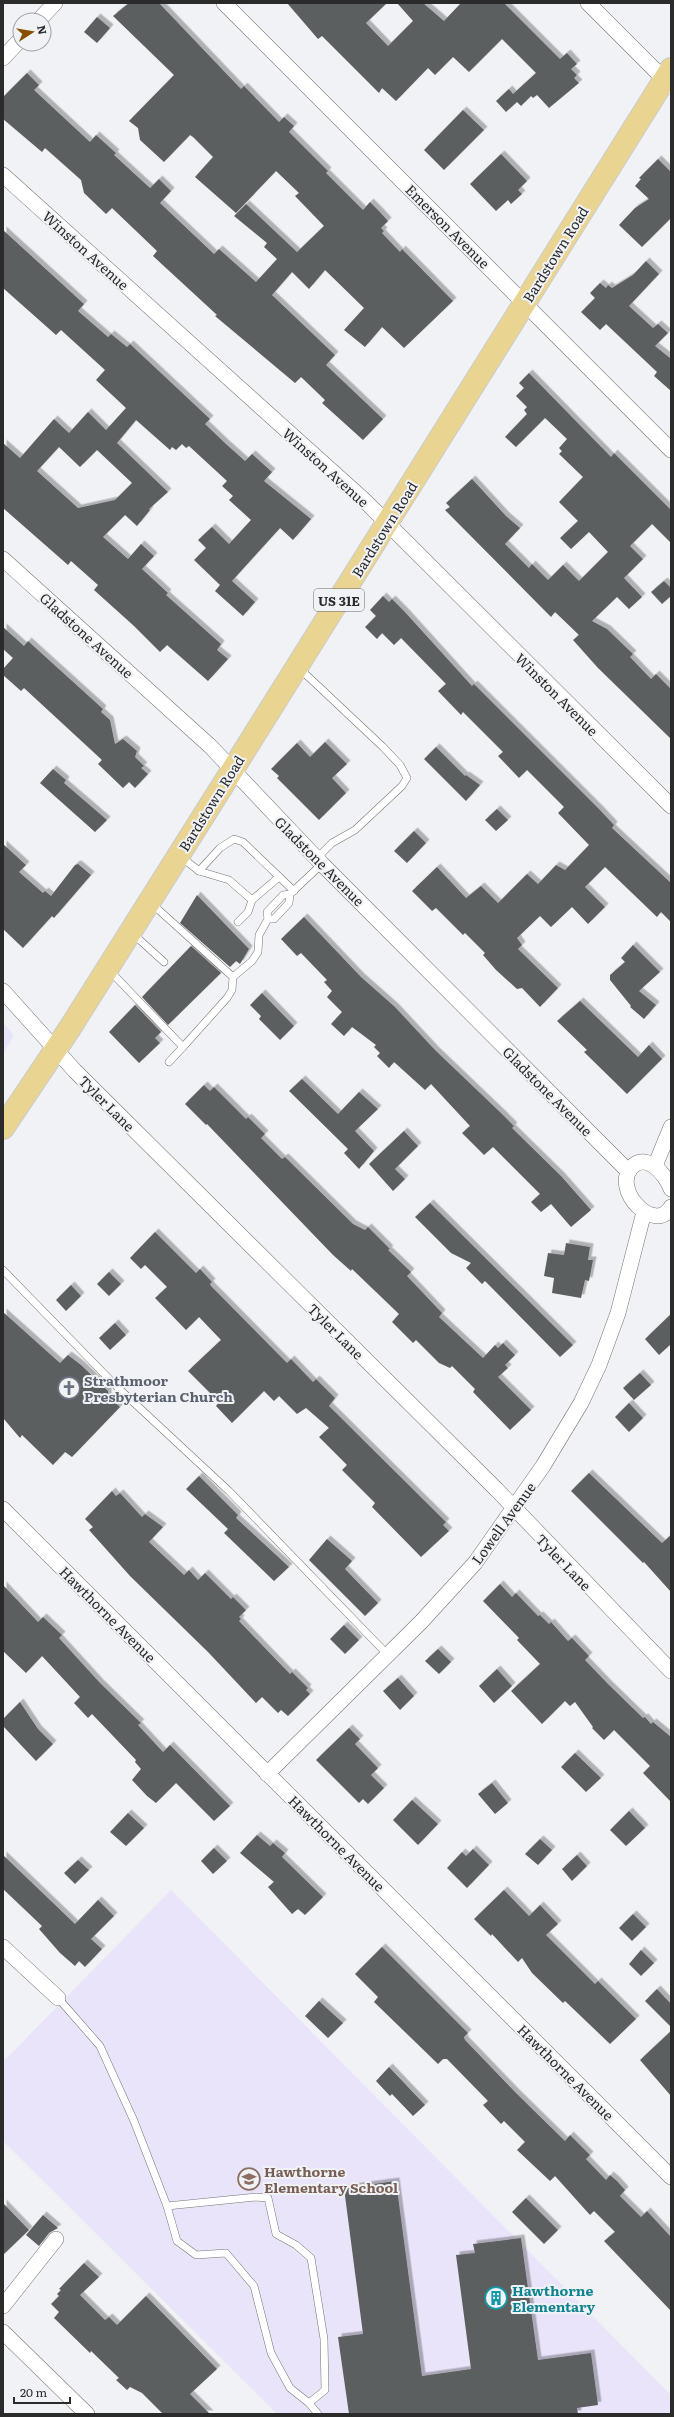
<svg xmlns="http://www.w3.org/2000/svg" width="674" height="2417" viewBox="0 0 674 2417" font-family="Literata,serif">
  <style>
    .education { fill: #e9e4fa }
    .building { fill: #5c5e60; fill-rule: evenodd; filter: url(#shadow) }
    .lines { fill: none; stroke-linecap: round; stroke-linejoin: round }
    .service-casing { stroke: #727476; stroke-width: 8 }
    .minor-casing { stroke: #727476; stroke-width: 16 }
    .primary-casing { stroke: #ccc; stroke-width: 24 }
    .service { stroke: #fff; stroke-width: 7 }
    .minor { stroke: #fff; stroke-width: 15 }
    .primary { stroke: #e9d492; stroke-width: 22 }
    .labels { text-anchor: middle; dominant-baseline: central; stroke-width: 4; stroke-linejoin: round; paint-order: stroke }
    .shield { fill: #f0f2f5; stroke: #666768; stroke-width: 1 }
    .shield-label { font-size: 13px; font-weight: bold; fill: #2b2b2c }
    .street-label { font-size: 14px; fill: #2b2b2c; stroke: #f0f2f5 }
    .worship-label { font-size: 14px; font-weight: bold; fill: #5b616d; stroke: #f0f2f5; text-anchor: start }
    .education-label { font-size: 14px; font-weight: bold; fill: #785e54; stroke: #f0f2f5; text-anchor: start }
    .culture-label { font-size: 14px; font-weight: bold; fill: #0d838f; stroke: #f0f2f5; text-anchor: start }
  </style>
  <defs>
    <filter id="shadow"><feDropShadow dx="3.5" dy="-3.5" stdDeviation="0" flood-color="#0004"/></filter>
  </defs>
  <rect width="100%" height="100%" fill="#f0f2f5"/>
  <g class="education">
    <path d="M3,1023L14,1035L3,1054Z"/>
    <path d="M171,1890L671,2395V2414H277L3,2141V2062Z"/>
  </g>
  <g class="building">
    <path d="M129,3H159L241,89L244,86L279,122L284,117L294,126L289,132L328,171L326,173L363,210L370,202L379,211L388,221L381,228L384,231L382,233L400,252L402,249L453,301L404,348L382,327L365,347L344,330L364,308L325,270L309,289L292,272L272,295L335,355L326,365L383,419L363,440L322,403L325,400L301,377L295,383L215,316L217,315L153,256L157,251L112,208L106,214L84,193L81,180L45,148L42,152L3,119V97L27,73L39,85L34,90L90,142L96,135L116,153L114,155L150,188L159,179L171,191L160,203L214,254L219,249L256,282L277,259L264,247L267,243L234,216L246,204L297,252L324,226L295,196L299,193L276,171L236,213L195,177L213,157L193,137L190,135L164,162L140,140L138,128L129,121L174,75L113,16Z"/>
    <path d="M287,3H387L366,23L388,46L413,21L397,3H423L444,21L461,3H504L560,59L567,53L577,64L571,69L577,75L574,78L579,83L549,108L537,95L533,98L531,96L521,106L517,102L506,112L496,101L509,89L513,94L536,73L502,39L469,72L453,57L435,75L428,68L396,101L382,88L379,93L322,36L318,39Z"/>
    <path d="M97,17L110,28L97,43L84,32Z"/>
    <path d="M463,110L484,130L444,170L424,150Z"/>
    <path d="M501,154L527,181L518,190L522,194L511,204L508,200L496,211L470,184Z"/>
    <path d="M658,159L671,172V218L642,247L619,225L635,208L649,199L635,186L641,179L639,178Z"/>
    <path d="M3,230L84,304L78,311L108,337L111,334L127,347L130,344L210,419L205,424L226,444L245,461L252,454L272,472L264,481L311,519L293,540L280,528L232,581L255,602L243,616L215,591L220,585L194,560L206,548L198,540L212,527L229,544L251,520L229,500L233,496L222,486L227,481L189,446L186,448L182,444L176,450L172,447L170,450L136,420L117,443L168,492L149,509L150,510L137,526L125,515L103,537L128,559L141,544L154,556L142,569L168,593L166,595L221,644L217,650L228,659L208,681L167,645L160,652L134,626L94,590L98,585L71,561L68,565L3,508V443L20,458L54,419L69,433L88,412L106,430L126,408L96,380L105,370L61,330L56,335L3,288ZM59,447L80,467L97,450L132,483L115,500L78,508L37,471Z"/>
    <path d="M646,261L659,274L629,306L653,328L658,324L668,333L655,346L670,358L671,356V391L654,376L657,372L606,324L600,330L581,312L595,298L590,293L600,283L606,288L608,285L612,288L633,275Z"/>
    <path d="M529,373L611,457L614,453L671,510V543L652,524L630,546L643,559L624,578L642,597L629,609L617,597L592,621L607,629L633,654L630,657L651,679L656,674L671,689V739L598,668L573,640L579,635L555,612L551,617L445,510L450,507L446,503L472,479L506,516L520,528L505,544L529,568L532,564L548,580L563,565L579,581L608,552L589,532L571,549L560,538L578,521L559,502L583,477L559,454L562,451L559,448L567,439L545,418L516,447L505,437L527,414L524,410L527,407L516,396L524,388L519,383Z"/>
    <path d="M664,581L671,588V596L662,604L651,592Z"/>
    <path d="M383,596L389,602L392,599L404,611L472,686L474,684L600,810L614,825L612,828L671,883V922L661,912L657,917L605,867L585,887L605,907L588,924L572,907L551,927L540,916L517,938L522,945L518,949L558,988L540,1007L522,988L517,989L496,970L483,955L485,953L465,933L463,935L436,908L432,911L412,891L437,867L466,898L481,886L498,903L527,874L538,884L556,865L565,870L589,845L558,813L564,807L527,770L519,778L498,756L503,752L463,712L461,715L438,691L446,684L401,638L394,645L382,633L377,639L365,627L376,616L370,610Z"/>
    <path d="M3,627L24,646L28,641L103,709L101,712L110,720L115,744L123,739L137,751L135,757L144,766L141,768L148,774L135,788L129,782L123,788L98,764L102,760L24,688L21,691L3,675V669L13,658L3,649Z"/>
    <path d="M325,742L347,764L332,778L346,793L319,820L277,778L279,776L271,769L297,743L310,757Z"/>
    <path d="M436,747L465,776L466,775L480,785L466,801L424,759Z"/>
    <path d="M53,769L66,780L64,783L107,820L95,832L40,783Z"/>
    <path d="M497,809L508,820L496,831L485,820Z"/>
    <path d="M414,831L426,843L407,863L394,851Z"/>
    <path d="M3,844L26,865L19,872L43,893L45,891L51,896L75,865L78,864L91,875L54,918L52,916L23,948L3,929Z"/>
    <path d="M197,895L249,949L240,964L236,961L230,967L180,923Z"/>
    <path d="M304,917L361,977L395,1007L435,1050L502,1114L514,1126L512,1128L561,1176L591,1210L571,1227L551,1204L541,1212L531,1202L540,1194L493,1147L484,1155L462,1133L470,1126L431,1084L425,1090L394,1062L389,1068L377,1056L380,1053L374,1047L376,1045L352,1027L344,1036L331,1024L342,1012L327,997L332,991L324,982L327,980L301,953L297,956L281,939Z"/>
    <path d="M633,945L660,972L639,991L656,1005L644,1019L630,1007L631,1006L610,980V975L625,962L621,958Z"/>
    <path d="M191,946L221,973L168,1025L142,997Z"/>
    <path d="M262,993L294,1026L280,1040L259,1019L261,1016L250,1005Z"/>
    <path d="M580,1001L638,1057L649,1045L662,1059L627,1094L584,1052L587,1050L557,1021Z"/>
    <path d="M135,1005L161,1032L155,1038L160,1043L139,1063L109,1032Z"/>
    <path d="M302,1079L338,1114L359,1092L378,1109L355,1131L374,1151L359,1169L344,1153L348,1149L289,1091Z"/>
    <path d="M204,1085L210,1091L214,1087L246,1119L248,1117L265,1134L261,1138L282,1159L285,1157L353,1224L365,1230L368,1227L390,1249L388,1250L411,1272L407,1276L442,1313L439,1317L483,1358L495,1345L498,1348L503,1343L515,1355L505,1365L508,1368L498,1377L531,1410L510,1430L473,1392L475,1389L452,1366L450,1368L439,1363L416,1340L413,1343L392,1322L399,1314L352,1269L351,1271L333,1255L207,1124L206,1125L185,1104Z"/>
    <path d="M404,1131L418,1146L395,1169L405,1179L393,1191L369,1164Z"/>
    <path d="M430,1203L573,1345L560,1357L485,1281L482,1284L466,1268L471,1263L451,1253L415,1217Z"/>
    <path d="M155,1232L196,1273L200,1269L212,1282L210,1284L211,1286L287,1363L291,1359L313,1382L316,1379L335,1398L329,1406L446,1522L443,1525L449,1531L421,1557L372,1507L375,1503L342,1470L347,1465L319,1437L329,1428L306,1408L297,1414L279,1396L274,1401L264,1391L232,1423L216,1406L219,1402L188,1371L221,1340L199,1317L186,1330L155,1298L167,1287L145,1265L141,1269L130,1258Z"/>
    <path d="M566,1243L590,1247L588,1260H593L589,1281L585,1280L581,1298L552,1293L554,1278L544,1276L548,1253L564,1255Z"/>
    <path d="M109,1272L121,1284L109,1296L97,1284Z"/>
    <path d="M71,1285L81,1296L66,1311L56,1300Z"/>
    <path d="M3,1312L60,1363L68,1355L81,1365L108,1391V1396L120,1407L72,1457L65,1452L53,1465L22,1435L20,1438L3,1418Z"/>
    <path d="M671,1314V1344L659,1355L645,1339Z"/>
    <path d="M115,1323L126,1335L110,1350L99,1338Z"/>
    <path d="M640,1373L651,1385L634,1400L623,1388Z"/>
    <path d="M629,1403L643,1418L629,1432L615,1417Z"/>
    <path d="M589,1473L662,1543L671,1535V1592L644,1562L643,1563L571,1491Z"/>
    <path d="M199,1476L238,1515L236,1518L289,1567L274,1581L224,1533L228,1529L186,1489Z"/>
    <path d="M112,1491L116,1496L120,1493L142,1517L145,1514L163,1527L149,1542L184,1575L189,1570L198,1580L205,1573L231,1599L233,1597L246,1610L239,1617L241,1619L239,1621L290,1674L292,1672L308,1688L306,1690L310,1694L288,1716L281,1710L278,1713L262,1697L256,1703L208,1652L130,1576L89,1530L93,1527L85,1519Z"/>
    <path d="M327,1539L352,1561L345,1569L378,1603L365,1616L309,1560Z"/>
    <path d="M500,1584L512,1597L516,1593L538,1616L540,1615L549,1624L551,1622L568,1641L572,1638L589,1656L585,1660L608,1684L643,1718L645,1717L651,1724L653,1722L671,1737V1802L643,1773L650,1766L614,1730L604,1740L592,1728L593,1727L575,1702L570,1706L565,1701L542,1724L511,1691L540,1664L517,1640L519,1638L483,1601Z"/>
    <path d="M3,1585L38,1622L43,1617L62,1635L59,1638L100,1683L141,1723L138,1725L163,1752L170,1745L230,1806L214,1821L176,1783L156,1803L147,1796L132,1780L141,1769L135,1762L136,1760L92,1714L88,1718L74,1703L80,1697L42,1656L26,1673L3,1651Z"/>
    <path d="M344,1625L359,1640L345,1654L330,1639Z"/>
    <path d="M438,1649L451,1662L439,1674L425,1661Z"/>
    <path d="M497,1669L512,1686L494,1703L479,1686Z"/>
    <path d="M398,1678L414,1696L400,1710L383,1691Z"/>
    <path d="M20,1702L38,1729L53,1744L36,1761L3,1726V1719Z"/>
    <path d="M349,1728L360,1739L355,1744L378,1768L371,1775L384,1788L368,1804L363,1799L359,1803L316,1760Z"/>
    <path d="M575,1753L601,1778L586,1792L561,1767Z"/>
    <path d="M492,1783L508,1803L495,1814L478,1794Z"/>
    <path d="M412,1800L438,1824L418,1845L393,1820Z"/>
    <path d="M629,1811L645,1828L626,1846L610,1830Z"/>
    <path d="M128,1813L144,1828L126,1846L110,1832Z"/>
    <path d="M257,1835L270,1846L273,1843L285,1853L282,1857L323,1897L305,1915L298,1909L292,1914L268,1887L274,1882L240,1853Z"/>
    <path d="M540,1839L552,1850L538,1865L525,1854Z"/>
    <path d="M214,1848L227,1861L213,1874L201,1861Z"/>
    <path d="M473,1849L489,1865L467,1888L447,1868L462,1852L466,1856Z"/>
    <path d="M3,1855L75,1924L98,1900L114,1916L91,1939L102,1949L85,1967L79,1961L75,1966L60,1953L39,1929L42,1926L3,1889Z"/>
    <path d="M577,1855L587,1866L572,1881L562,1869Z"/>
    <path d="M78,1860L89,1870L75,1884L64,1873Z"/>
    <path d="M504,1890L529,1916L540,1905L558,1924L546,1935L595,1984L598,1981L636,2019L610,2044L565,2001L563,2003L532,1973L522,1958L518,1962L492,1934L491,1936L474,1919Z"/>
    <path d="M633,1914L646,1927L632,1941L619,1928Z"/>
    <path d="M382,1947L468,2033L464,2037L465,2040L516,2093L565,2141L570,2135L590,2155L586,2159L606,2180L610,2175L617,2181L625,2190L620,2196L641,2217L647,2211L671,2237V2311L604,2241L615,2232L594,2211L590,2215L555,2176L550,2181L517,2150L525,2142L504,2121L501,2124L483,2105L488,2101L447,2059H443L438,2064L374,2002L378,1997L355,1974Z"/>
    <path d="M641,1950L654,1963L641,1976L629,1964Z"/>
    <path d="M657,1989L671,2004V2027L645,2001Z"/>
    <path d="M319,2001L343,2023L328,2038L305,2016Z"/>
    <path d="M671,2031V2096L640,2060Z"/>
    <path d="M389,2067L425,2105L413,2116L392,2094L390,2096L376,2081Z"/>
    <path d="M396,2181L422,2376L471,2369L456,2255L475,2253L473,2244L521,2238L538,2360L591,2353L598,2405L577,2408L578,2414H349L338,2337L363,2334L344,2188Z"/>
    <path d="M526,2198L558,2230L544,2244L512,2212Z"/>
    <path d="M3,2203L29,2230L3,2255Z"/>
    <path d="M43,2215L58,2228L49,2233L39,2246L26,2235Z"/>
    <path d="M84,2263L99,2277L80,2295L105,2320L109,2317L117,2325L146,2296L217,2369L190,2394L210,2414H163L142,2393L130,2387L127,2390L116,2380L119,2378L91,2351L90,2353L54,2318L59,2312L51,2304L59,2296L57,2294L61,2290L59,2289Z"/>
  </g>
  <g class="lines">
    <g class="service-casing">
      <g id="service">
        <path d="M299,668L383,747L400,765L407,778L402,786L355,830L332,843L317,858"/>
        <path d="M180,856L199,871L220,848L234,839L243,842L294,891"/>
        <path d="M199,871L229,880L252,900L279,877"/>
        <path d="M151,903L233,977"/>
        <path d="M268,919H274L289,903L290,894"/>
        <path d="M238,922L248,912L252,900"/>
        <path d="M132,933L164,962"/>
        <path d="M110,971L183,1047L227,998L232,990L233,977L252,961L258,952L259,935L268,919L267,912L283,895L290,894L322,864"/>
        <path d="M169,1062L183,1047"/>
        <path d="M3,1270L116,1386L229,1491L388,1655"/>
        <path d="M58,1998L100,2046L134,2121L167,2206L177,2241L196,2255L226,2253L254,2286L271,2353L290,2388L309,2403L318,2414"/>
        <path d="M167,2206L256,2197L268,2198L276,2234L296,2245L311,2258L324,2339L325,2390L309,2403"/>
      </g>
    </g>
    <g class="minor-casing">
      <g id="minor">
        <path d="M224,3L671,450"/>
        <path d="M588,3L671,86"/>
        <path d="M39,20L55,3"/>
        <path d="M3,58L20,40"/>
        <path d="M3,175L364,500L671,806"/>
        <path d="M3,559L210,746L322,864L628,1171"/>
        <path d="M3,991L75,1071L497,1490L671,1671"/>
        <path d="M655,1166L671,1127"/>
        <path d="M671,1189C666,1175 646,1150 631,1168C612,1190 655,1235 671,1207"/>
        <path d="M3,1509L671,2177"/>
        <path d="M267,1774L421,1622L475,1563L543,1466L581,1403L599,1365L618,1313L644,1212"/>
        <path d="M3,1947L58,1998"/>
        <path d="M3,2306L56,2239"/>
        <path d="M3,2332L87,2414"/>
      </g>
    </g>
    <g class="primary-casing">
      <path id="primary" d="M3,1128L70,1028L233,769L671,69"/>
    </g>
    <use href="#service" class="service"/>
    <use href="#minor" class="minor"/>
    <use href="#primary" class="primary"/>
  </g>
  <defs>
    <g id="church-ring" transform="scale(1.15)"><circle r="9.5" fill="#f0f2f5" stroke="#6b7280" stroke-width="1.5"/><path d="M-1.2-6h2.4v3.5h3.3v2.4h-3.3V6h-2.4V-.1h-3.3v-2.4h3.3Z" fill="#6b7280"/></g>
    <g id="school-ring" transform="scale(1.15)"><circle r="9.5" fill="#f0f2f5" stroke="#8d6e63" stroke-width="1.5"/><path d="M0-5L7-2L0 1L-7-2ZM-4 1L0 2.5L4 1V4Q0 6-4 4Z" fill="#8d6e63"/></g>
    <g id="building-ring" transform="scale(1.15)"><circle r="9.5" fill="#f0f2f5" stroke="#0f9aa8" stroke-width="1.5"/><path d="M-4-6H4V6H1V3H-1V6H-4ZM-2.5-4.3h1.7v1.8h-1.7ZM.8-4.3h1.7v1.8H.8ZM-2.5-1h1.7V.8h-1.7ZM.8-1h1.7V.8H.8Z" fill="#0f9aa8"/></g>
  </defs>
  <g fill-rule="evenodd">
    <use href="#church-ring" x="69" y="1388"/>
    <use href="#school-ring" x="249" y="2179"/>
    <use href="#building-ring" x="496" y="2298"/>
  </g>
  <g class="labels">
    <rect class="shield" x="314" y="589" width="50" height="22" rx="3"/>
    <g class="shield-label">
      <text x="339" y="600">US 31E</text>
    </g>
    <g class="street-label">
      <text transform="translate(448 226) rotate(45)">Emerson Avenue</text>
      <text transform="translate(86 250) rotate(42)">Winston Avenue</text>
      <text transform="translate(555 254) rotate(-58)">Bardstown Road</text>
      <text transform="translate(326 467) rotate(42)">Winston Avenue</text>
      <text transform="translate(384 529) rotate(-58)">Bardstown Road</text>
      <text transform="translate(87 635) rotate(42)">Gladstone Avenue</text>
      <text transform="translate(557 694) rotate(45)">Winston Avenue</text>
      <text transform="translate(211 803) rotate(-58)">Bardstown Road</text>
      <text transform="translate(320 861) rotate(45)">Gladstone Avenue</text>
      <text transform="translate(548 1091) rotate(45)">Gladstone Avenue</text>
      <text transform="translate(107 1103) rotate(45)">Tyler Lane</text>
      <text transform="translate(336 1331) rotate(45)">Tyler Lane</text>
      <text transform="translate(503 1523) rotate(-54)">Lowell Avenue</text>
      <text transform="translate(564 1562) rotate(46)">Tyler Lane</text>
      <text transform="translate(108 1614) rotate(45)">Hawthorne Avenue</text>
      <text transform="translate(337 1843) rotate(45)">Hawthorne Avenue</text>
      <text transform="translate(566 2072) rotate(45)">Hawthorne Avenue</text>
    </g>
    <g class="worship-label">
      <text x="84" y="1380">Strathmoor<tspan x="84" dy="16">Presbyterian Church</tspan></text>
    </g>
    <g class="education-label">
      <text x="264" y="2171">Hawthorne<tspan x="264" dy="16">Elementary School</tspan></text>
    </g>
    <g class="culture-label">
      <text x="512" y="2290">Hawthorne<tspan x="512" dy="16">Elementary</tspan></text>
    </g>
  </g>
  <rect width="674" height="2417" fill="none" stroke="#2b2b2c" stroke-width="8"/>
  <g transform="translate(32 32) rotate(78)"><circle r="19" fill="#f0f2f5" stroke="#a1a2a5"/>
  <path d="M0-3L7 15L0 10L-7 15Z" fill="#875000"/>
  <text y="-6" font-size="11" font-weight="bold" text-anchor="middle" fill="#2b2b2c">N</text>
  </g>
  <path d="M14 2397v6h56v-6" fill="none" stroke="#2b2b2c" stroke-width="2"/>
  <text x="20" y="2397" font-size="12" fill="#2b2b2c" stroke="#f0f2f5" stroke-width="3" paint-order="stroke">20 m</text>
</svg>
